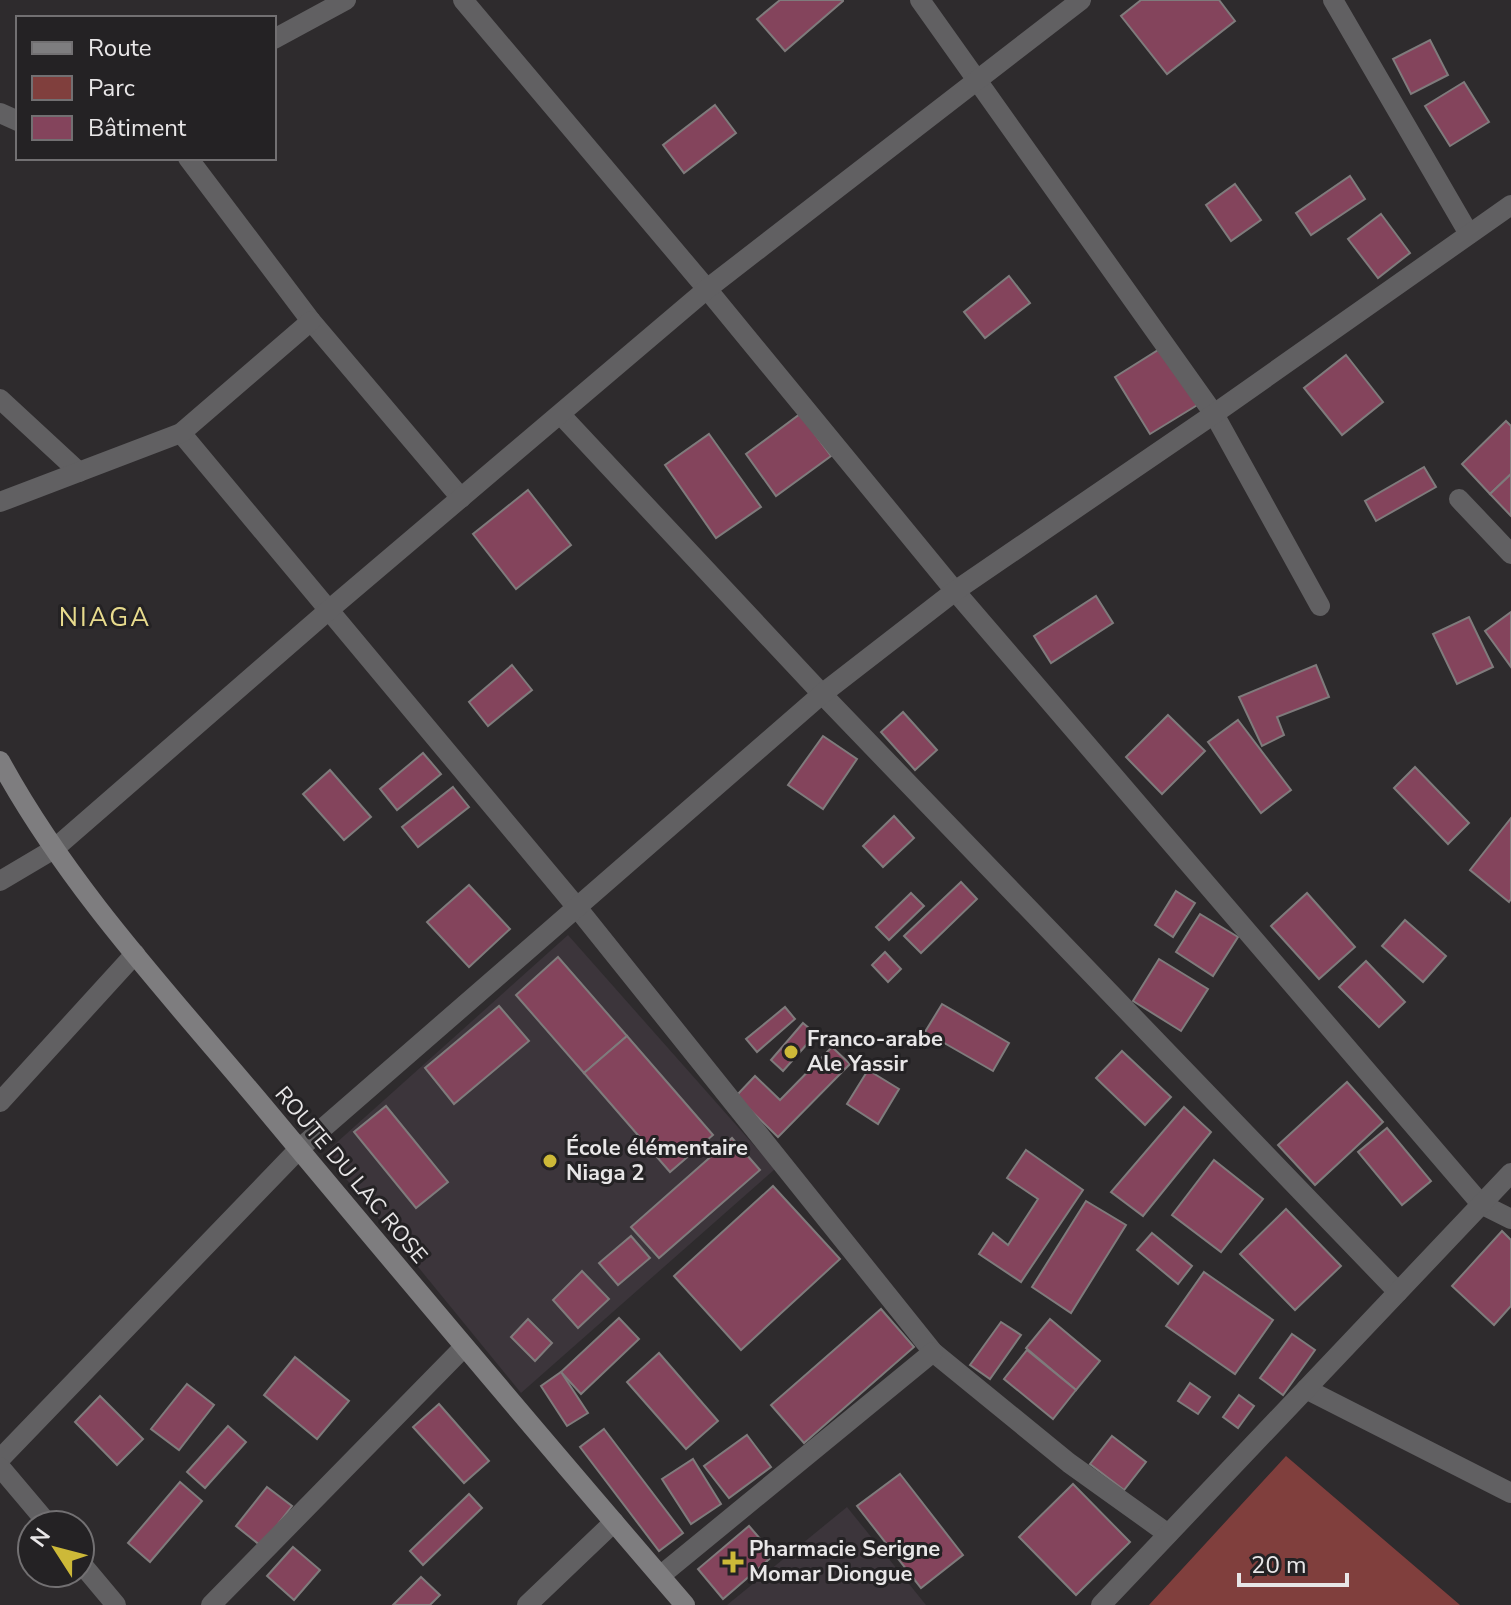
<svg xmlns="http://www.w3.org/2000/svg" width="1511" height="1605" viewBox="0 0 1511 1605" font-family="'Nunito Sans',sans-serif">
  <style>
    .built { fill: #3c353b }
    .green { fill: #803f3d }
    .building { fill: #84445c; stroke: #7f7b7c; stroke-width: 2 }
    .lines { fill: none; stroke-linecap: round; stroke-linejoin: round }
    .minor { stroke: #616062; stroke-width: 20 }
    .tertiary { stroke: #616062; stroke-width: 20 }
    .secondary { stroke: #7e7d7f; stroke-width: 20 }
    .poi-dot { fill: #cdb938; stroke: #242224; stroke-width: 3 }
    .labels { text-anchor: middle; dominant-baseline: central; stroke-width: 6; stroke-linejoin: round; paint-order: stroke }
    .poi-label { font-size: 22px; font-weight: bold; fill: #e8e6e7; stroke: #242224; text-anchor: start }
    .street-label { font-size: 22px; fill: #e8e6e7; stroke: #242224 }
    .quarter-label { font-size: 26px; letter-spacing: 2px; fill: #e8db8d; stroke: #242224 }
  </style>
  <rect width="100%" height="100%" fill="#2e2b2d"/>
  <g class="built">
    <path d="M568,935L775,1169L521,1393L325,1153Z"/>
    <path d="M847,1507L926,1605H727Z"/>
  </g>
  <path class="green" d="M1286,1456L1460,1605H1461H1149Z"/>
  <g class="building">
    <path d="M780,0H843V1L785,51L757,19Z"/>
    <path d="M1141,0H1219L1235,21L1167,74L1121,16Z"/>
    <path d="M1430,40L1448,75L1411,94L1393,59Z"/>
    <path d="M1464,82L1489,122L1450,146L1425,106Z"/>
    <path d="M715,105L736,133L684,173L663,145Z"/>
    <path d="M1350,176L1365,199L1311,235L1296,213Z"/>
    <path d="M1235,184L1261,220L1231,241L1206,205Z"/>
    <path d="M1381,214L1410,253L1378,278L1348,239Z"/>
    <path d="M1009,276L1030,303L985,338L964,312Z"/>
    <path d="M1163,347L1199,404L1150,434L1115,377Z"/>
    <path d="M1346,355L1383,402L1342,435L1304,388Z"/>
    <path d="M800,414L831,456L776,496L746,454Z"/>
    <path d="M1506,421L1511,426V474L1490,494L1462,464Z"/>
    <path d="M709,434L761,507L716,538L665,465Z"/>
    <path d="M1424,467L1436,487L1376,521L1365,501Z"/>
    <path d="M1511,474V516L1490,494Z"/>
    <path d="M528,490L571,545L516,589L473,534Z"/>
    <path d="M1096,596L1113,623L1051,663L1034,636Z"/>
    <path d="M1511,612V667L1485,631Z"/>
    <path d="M1469,617L1493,667L1457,684L1433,634Z"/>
    <path d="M512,665L532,690L488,726L469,702Z"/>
    <path d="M1316,665L1329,697L1277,717L1284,735L1262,746L1239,697Z"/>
    <path d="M903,712L937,750L915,770L881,732Z"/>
    <path d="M1168,715L1205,751L1162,794L1126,757Z"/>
    <path d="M1238,720L1291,790L1261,813L1208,742Z"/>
    <path d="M823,736L857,759L823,809L788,785Z"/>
    <path d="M423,753L441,774L397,810L380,789Z"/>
    <path d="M1415,767L1469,823L1448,844L1394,788Z"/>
    <path d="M330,770L371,817L344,840L303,794Z"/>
    <path d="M453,787L469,807L418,847L402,827Z"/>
    <path d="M894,816L914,838L883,867L863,846Z"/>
    <path d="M1511,818V899L1509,902L1470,870Z"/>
    <path d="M961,882L977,899L921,953L904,936Z"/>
    <path d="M469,885L510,929L469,967L427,922Z"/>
    <path d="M1176,891L1195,903L1173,937L1155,925Z"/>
    <path d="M911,893L924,906L889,940L876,927Z"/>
    <path d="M1307,893L1355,947L1319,979L1271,926Z"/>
    <path d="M1200,914L1238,937L1213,976L1176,952Z"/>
    <path d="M1405,920L1446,956L1423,982L1382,946Z"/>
    <path d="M885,952L901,969L888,982L872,965Z"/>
    <path d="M558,957L627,1036L584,1073L516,995Z"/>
    <path d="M1159,959L1208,989L1181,1031L1133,1001Z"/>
    <path d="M1366,961L1405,1002L1379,1027L1339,987Z"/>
    <path d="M942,1004L1009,1043L993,1071L925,1032Z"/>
    <path d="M499,1006L529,1041L454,1104L425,1068Z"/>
    <path d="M785,1007L795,1019L757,1052L746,1039Z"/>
    <path d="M803,1023L816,1034L783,1071L771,1060Z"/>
    <path d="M627,1036L713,1135L670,1172L584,1073Z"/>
    <path d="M832,1047L850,1064L778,1137L736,1096L755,1076L780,1100Z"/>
    <path d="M1122,1051L1171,1097L1145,1125L1096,1078Z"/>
    <path d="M868,1070L899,1089L878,1124L847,1104Z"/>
    <path d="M1347,1082L1383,1122L1315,1185L1278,1145Z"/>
    <path d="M386,1106L448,1182L416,1208L354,1132Z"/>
    <path d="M1184,1107L1211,1132L1143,1216L1111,1192Z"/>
    <path d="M1387,1128L1431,1181L1402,1205L1358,1152Z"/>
    <path d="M732,1138L760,1170L659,1258L631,1227Z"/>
    <path d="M1026,1150L1083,1190L1021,1282L979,1254L993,1233L1008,1245L1038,1199L1007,1178Z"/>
    <path d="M1214,1160L1263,1199L1221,1252L1172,1215Z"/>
    <path d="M773,1186L840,1259L741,1350L674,1276Z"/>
    <path d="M1086,1201L1126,1225L1071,1313L1032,1287Z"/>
    <path d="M1286,1209L1341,1266L1295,1310L1240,1254Z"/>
    <path d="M1502,1231L1511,1240V1306L1494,1325L1452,1286Z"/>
    <path d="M1152,1233L1192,1266L1178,1284L1137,1250Z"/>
    <path d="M631,1236L650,1258L618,1285L599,1263Z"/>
    <path d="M582,1271L609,1299L578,1328L553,1300Z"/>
    <path d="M1204,1272L1273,1320L1235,1374L1166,1326Z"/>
    <path d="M881,1309L914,1347L804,1443L771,1405Z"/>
    <path d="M619,1318L639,1339L581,1394L561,1372Z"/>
    <path d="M528,1319L552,1343L535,1361L511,1337Z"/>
    <path d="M1050,1319L1100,1361L1076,1390L1026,1348Z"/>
    <path d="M1001,1322L1021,1335L990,1379L970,1365Z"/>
    <path d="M1292,1334L1315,1350L1283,1395L1260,1378Z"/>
    <path d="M1027,1350L1076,1390L1053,1419L1004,1379Z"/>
    <path d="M659,1353L718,1421L686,1449L627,1382Z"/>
    <path d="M295,1357L349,1401L317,1439L264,1395Z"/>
    <path d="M561,1372L588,1413L567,1426L541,1386Z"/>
    <path d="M1190,1383L1210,1397L1198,1414L1178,1401Z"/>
    <path d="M187,1384L214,1405L179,1450L151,1429Z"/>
    <path d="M1239,1395L1254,1406L1238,1428L1223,1417Z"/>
    <path d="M100,1396L143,1439L117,1465L75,1422Z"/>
    <path d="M439,1404L489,1461L464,1483L413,1427Z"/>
    <path d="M228,1426L246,1442L205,1488L187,1472Z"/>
    <path d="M604,1429L683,1533L659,1551L580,1447Z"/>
    <path d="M747,1435L771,1467L729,1498L704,1466Z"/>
    <path d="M1112,1436L1146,1462L1124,1490L1090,1464Z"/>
    <path d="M693,1459L721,1504L691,1524L662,1479Z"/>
    <path d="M900,1474L963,1555L921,1588L857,1506Z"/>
    <path d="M180,1482L202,1501L150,1562L128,1543Z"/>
    <path d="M1073,1484L1130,1542L1076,1595L1019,1537Z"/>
    <path d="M267,1487L292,1506L261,1546L236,1526Z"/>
    <path d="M469,1494L482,1508L423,1565L410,1551Z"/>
    <path d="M749,1526L774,1555L723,1599L698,1569Z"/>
    <path d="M293,1547L320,1570L294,1600L267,1576Z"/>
    <path d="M421,1577L440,1595L430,1605H393Z"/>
  </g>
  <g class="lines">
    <g class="minor">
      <path d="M463,0L707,289L955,591L1481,1204L1511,1219"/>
      <path d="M920,0L1214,414L1320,606"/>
      <path d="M1333,0L1469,234"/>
      <path d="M274,39L346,0"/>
      <path d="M0,113L18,121"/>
      <path d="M188,158L311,321L461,498"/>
      <path d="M0,399L79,472"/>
      <path d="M561,415L822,694L1398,1292"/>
      <path d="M181,433L575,905L933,1352L1069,1463L1168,1534"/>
      <path d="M1459,499L1511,554"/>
      <path d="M0,502L181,433L311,321"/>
      <path d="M0,881L54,849L330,609L707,289L1081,0"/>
      <path d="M1306,1389L1511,1493"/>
      <path d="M0,1459L299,1149L822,694L955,591L1214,414L1511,205"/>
      <path d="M0,1467L49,1525"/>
      <path d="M80,1562L116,1605"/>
      <path d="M660,1576L933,1352"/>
      <path d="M211,1605L464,1347"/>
      <path d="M527,1605L614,1522"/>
      <path d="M1101,1605L1511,1173"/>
    </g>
    <path class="tertiary" d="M0,1102L135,954"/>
    <path class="secondary" d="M0,761C69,888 171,996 263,1106C403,1274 543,1440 685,1605"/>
  </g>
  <g class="poi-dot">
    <circle cx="791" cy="1052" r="8"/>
    <circle cx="550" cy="1161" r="8"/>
    <path d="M729 1550h8v8h8v8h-8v8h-8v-8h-8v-8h8z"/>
  </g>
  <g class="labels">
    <g class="poi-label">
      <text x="807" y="1039">Franco-arabe<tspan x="807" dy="25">Ale Yassir</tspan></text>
      <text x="566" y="1148">École élémentaire<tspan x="566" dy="25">Niaga 2</tspan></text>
      <text x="749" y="1549">Pharmacie Serigne<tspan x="749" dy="25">Momar Diongue</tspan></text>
    </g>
    <g class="street-label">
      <text transform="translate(351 1175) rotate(50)">ROUTE DU LAC ROSE</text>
    </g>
    <g class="quarter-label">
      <text x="105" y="617">NIAGA</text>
    </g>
  </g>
  <rect x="16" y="16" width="260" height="144" fill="#242224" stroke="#727072" stroke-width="2"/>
  <rect x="32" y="42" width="40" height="12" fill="#7e7d7f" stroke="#727072" stroke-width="2"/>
  <text x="88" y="56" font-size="24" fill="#e8e6e7">Route</text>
  <rect x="32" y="76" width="40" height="24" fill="#803f3d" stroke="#727072" stroke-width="2"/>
  <text x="88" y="96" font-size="24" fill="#e8e6e7">Parc</text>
  <rect x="32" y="116" width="40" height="24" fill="#84445c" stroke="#727072" stroke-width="2"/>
  <text x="88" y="136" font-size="24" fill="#e8e6e7">Bâtiment</text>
  <g transform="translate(56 1549) rotate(306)"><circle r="38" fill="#242224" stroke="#727072" stroke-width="2"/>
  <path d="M0-6L14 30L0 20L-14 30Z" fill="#cdb938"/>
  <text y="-12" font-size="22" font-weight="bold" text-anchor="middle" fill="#e8e6e7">N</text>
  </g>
  <path d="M1239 1573v12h108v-12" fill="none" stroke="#e8e6e7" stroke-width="4"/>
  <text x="1251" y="1573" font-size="24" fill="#e8e6e7" stroke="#242224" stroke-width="6" paint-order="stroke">20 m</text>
</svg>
